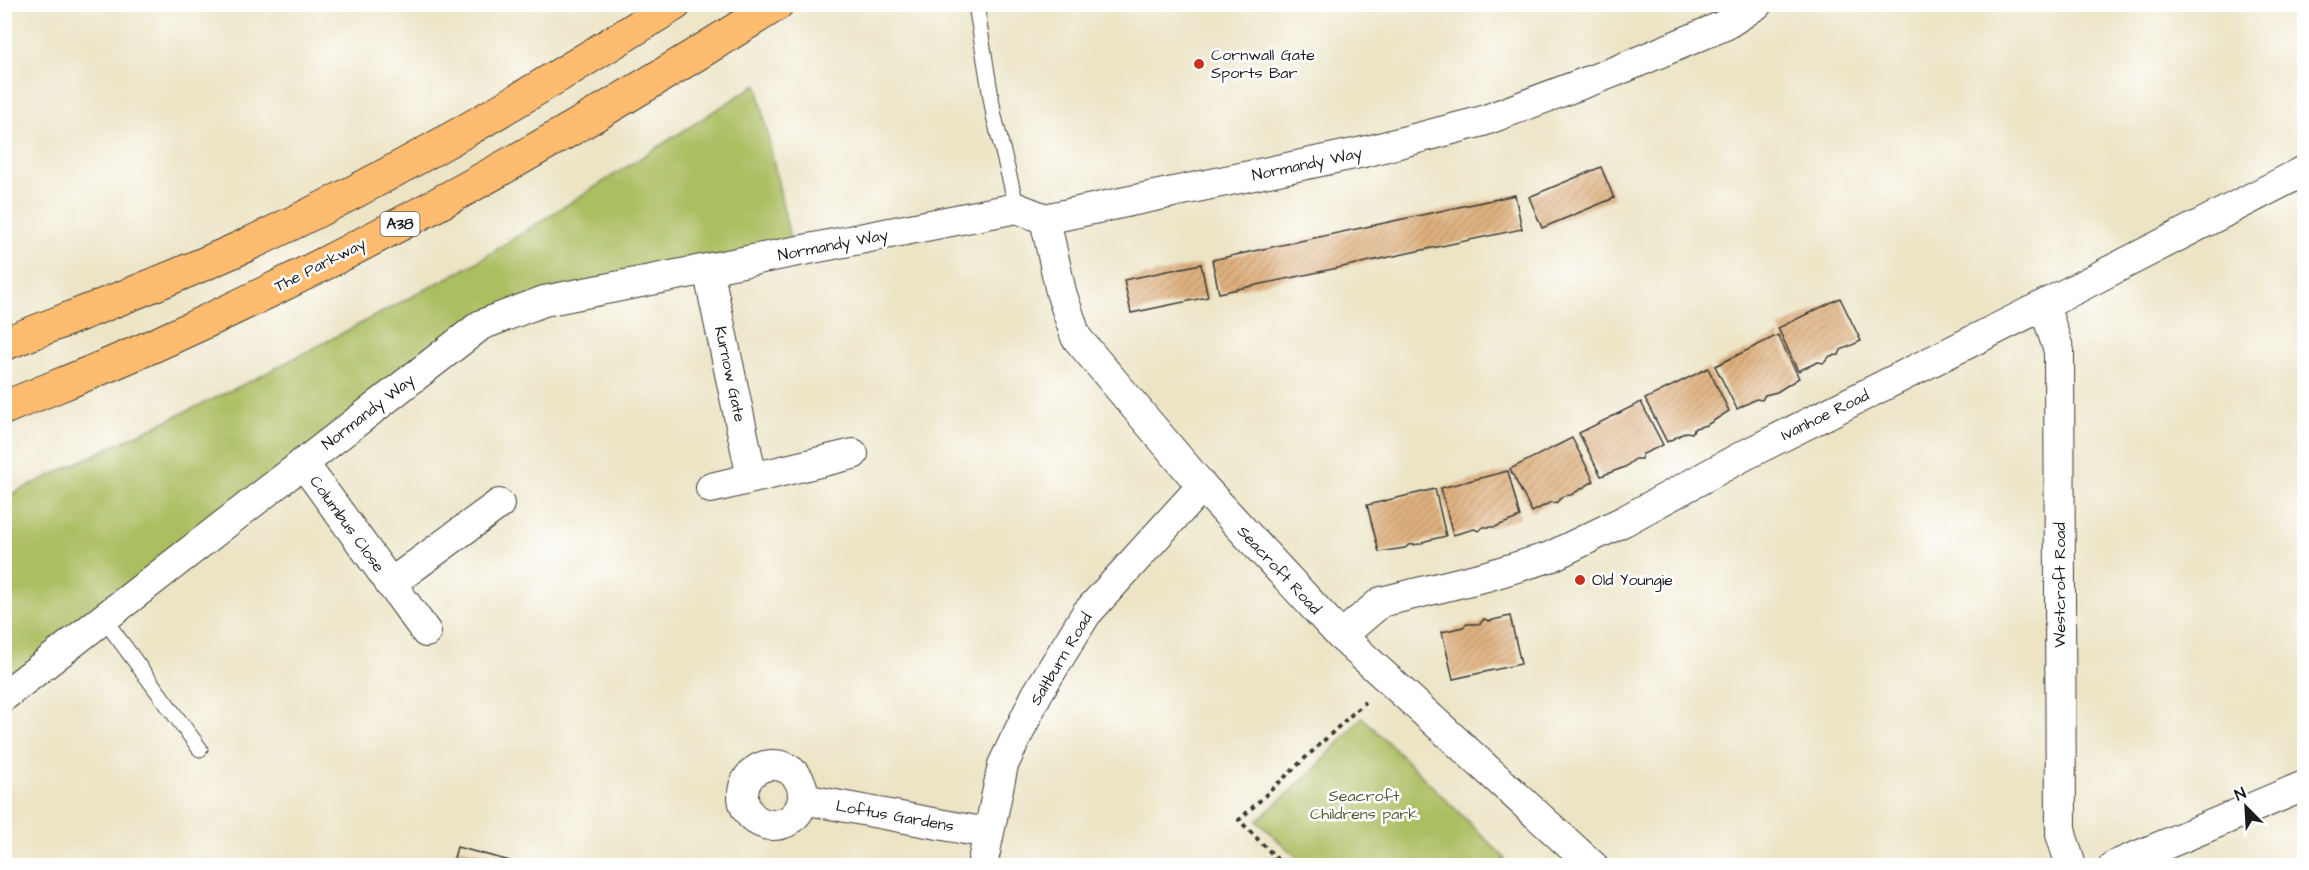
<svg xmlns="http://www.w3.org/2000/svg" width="2309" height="870" viewBox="0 0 2309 870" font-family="'Architects Daughter',sans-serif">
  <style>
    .green { fill: #acbe62; stroke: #646d3f; stroke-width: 1.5 }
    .building { fill: url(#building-hatch) }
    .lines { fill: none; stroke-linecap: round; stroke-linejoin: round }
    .service-casing { stroke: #3b3a35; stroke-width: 17 }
    .minor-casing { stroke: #3b3a35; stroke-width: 32 }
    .trunk-casing { stroke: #3b3a35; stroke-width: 35 }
    .path { stroke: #3b3a35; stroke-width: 4; stroke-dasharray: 4.5 4.5; stroke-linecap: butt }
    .service { stroke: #fff; stroke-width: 15 }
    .minor { stroke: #fff; stroke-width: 30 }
    .trunk { stroke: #febc70; stroke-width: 33 }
    .poi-dot { fill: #c8321e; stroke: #fff; stroke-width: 2 }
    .labels { text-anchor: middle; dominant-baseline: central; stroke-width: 5; stroke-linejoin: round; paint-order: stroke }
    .shield { fill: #fff; stroke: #606060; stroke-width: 1.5 }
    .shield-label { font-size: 15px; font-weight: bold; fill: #1c1c1c }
    .poi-label { font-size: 16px; fill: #1c1c1c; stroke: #fff; text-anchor: start }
    .street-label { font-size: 16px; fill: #1c1c1c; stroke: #fff }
    .park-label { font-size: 16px; fill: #565d38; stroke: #fff }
  </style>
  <defs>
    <pattern id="building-hatch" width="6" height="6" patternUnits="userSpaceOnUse" patternTransform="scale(1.5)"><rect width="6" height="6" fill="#deb07e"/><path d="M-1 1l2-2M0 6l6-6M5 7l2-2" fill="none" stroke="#be976c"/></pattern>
  </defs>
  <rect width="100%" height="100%" fill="#fff"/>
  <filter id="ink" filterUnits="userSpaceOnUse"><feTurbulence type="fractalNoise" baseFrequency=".0167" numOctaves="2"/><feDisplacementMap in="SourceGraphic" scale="12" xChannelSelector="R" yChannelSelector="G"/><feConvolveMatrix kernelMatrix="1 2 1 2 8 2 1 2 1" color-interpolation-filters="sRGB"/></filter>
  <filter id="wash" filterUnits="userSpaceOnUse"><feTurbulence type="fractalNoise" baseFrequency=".008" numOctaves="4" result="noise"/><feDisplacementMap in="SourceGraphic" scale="24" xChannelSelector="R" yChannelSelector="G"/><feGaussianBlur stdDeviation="1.35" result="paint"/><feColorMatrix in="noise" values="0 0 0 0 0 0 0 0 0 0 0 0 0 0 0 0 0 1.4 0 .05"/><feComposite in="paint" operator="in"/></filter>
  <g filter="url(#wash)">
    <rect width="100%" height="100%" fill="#ece4c5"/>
    <g class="green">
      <path d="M757,84L793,253L481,325L5,696V497L255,379L472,265Z"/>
      <path d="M1362,717L1505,858L1497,866L1305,865L1257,821L1315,769Z"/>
    </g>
    <g id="blocks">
      <g class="building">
        <path d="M1601,167L1614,198L1542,228L1529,197Z"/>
        <path d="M1515,195L1522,229L1219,293L1212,260Z"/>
        <path d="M1201,264L1208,297L1131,313L1124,280Z"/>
        <path d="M1840,298L1861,341L1841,350L1839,355L1830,356L1824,363L1818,362L1798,371L1778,328Z"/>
        <path d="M1778,335L1799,378L1777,392L1765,395L1762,400L1756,399L1737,409L1715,366Z"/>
        <path d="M1708,368L1729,411L1707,425L1695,428L1692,433L1686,432L1667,442L1645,399Z"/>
        <path d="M1641,402L1663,445L1643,454L1641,459H1635L1625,467L1601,476L1579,433Z"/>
        <path d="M1572,438L1594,481L1571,495L1563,496L1556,503L1551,502L1532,512L1510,469Z"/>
        <path d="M1508,471L1520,517L1495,527H1483L1479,531L1474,529L1453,535L1441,488Z"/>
        <path d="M1435,489L1446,536L1425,541L1421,544L1409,545L1405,548L1379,552L1367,505Z"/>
        <path d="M1510,616L1521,664L1453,679L1442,632L1463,627L1467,624H1480L1484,619L1489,621Z"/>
        <path d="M457,847L525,865V866H452Z"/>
      </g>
    </g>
  </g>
  <g filter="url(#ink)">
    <use href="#blocks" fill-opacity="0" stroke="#3b3a35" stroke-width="1.5"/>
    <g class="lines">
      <g class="service-casing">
        <g id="service">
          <path d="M978,4L977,11L994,116L1017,208"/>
          <path d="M104,619L200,749"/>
        </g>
      </g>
      <g class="minor-casing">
        <g id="minor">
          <path d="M1045,219L1061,292L1076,337L1202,486L1341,636L1593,866"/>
          <path d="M708,269L752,478"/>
          <path d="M2044,305L2059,351L2061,834L2071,866"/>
          <path d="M303,463L426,632"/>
          <path d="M711,488L853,454"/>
          <path d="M390,584L499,504"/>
          <path d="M1341,636L1381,602L1487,576L1550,557L1624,521L1743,456L2044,305L2304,171"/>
          <path d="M4,696L481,325L544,301L1017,208L1045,219L1368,151L1483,121L1616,71L1725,25L1757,4"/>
          <circle cx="773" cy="795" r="30"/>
          <path d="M803,799L987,833"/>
          <path d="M982,866L1003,765L1037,694L1086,614L1202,486"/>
          <path d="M2114,866L2304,786"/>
        </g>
      </g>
      <g class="trunk-casing">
        <g id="trunk">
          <path d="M4,344C83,313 163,283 240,248C391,179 534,92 675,4"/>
          <path d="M4,408C59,385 114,364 168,339C379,243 581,128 777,4"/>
        </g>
      </g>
      <path class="path" d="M1284,866L1239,820L1365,702"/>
      <use href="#service" class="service"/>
      <use href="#minor" class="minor"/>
      <use href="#trunk" class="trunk"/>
    </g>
  </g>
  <g class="poi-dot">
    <circle cx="1199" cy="64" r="6"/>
    <circle cx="1580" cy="580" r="6"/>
  </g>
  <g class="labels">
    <rect class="shield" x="380.5" y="212" width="39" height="24" rx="4.5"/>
    <g class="shield-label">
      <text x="400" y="224">A38</text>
    </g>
    <g class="poi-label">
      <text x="1211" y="55">Cornwall Gate<tspan x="1211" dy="18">Sports Bar</tspan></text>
      <text x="1592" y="580">Old Youngie</text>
    </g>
    <g class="street-label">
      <text transform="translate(1307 164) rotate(-12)">Normandy Way</text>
      <text transform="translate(833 245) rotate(-11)">Normandy Way</text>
      <text transform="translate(320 265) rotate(-27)">The Parkway</text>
      <text transform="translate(730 374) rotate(78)">Kurnow Gate</text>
      <text transform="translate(368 412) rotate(-38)">Normandy Way</text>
      <text transform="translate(1825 415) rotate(-26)">Ivanhoe Road</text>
      <text transform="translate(347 524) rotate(54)">Columbus Close</text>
      <text transform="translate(1279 570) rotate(47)">Seacroft Road</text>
      <text transform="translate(2060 585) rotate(-90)">Westcroft Road</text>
      <text transform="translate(1061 659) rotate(-59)">Saltburn Road</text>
      <text transform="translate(895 816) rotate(10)">Loftus Gardens</text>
    </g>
    <g class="park-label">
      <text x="1364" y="796">Seacroft<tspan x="1364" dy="18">Childrens park</tspan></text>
    </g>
  </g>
  <rect width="2309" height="870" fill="none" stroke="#fff" stroke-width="24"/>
  <g transform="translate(2246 807) rotate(336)" stroke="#ffffff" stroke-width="4.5" paint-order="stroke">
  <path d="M0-4.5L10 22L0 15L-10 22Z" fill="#1c1c1c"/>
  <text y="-9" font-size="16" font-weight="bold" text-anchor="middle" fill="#1c1c1c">N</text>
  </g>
</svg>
